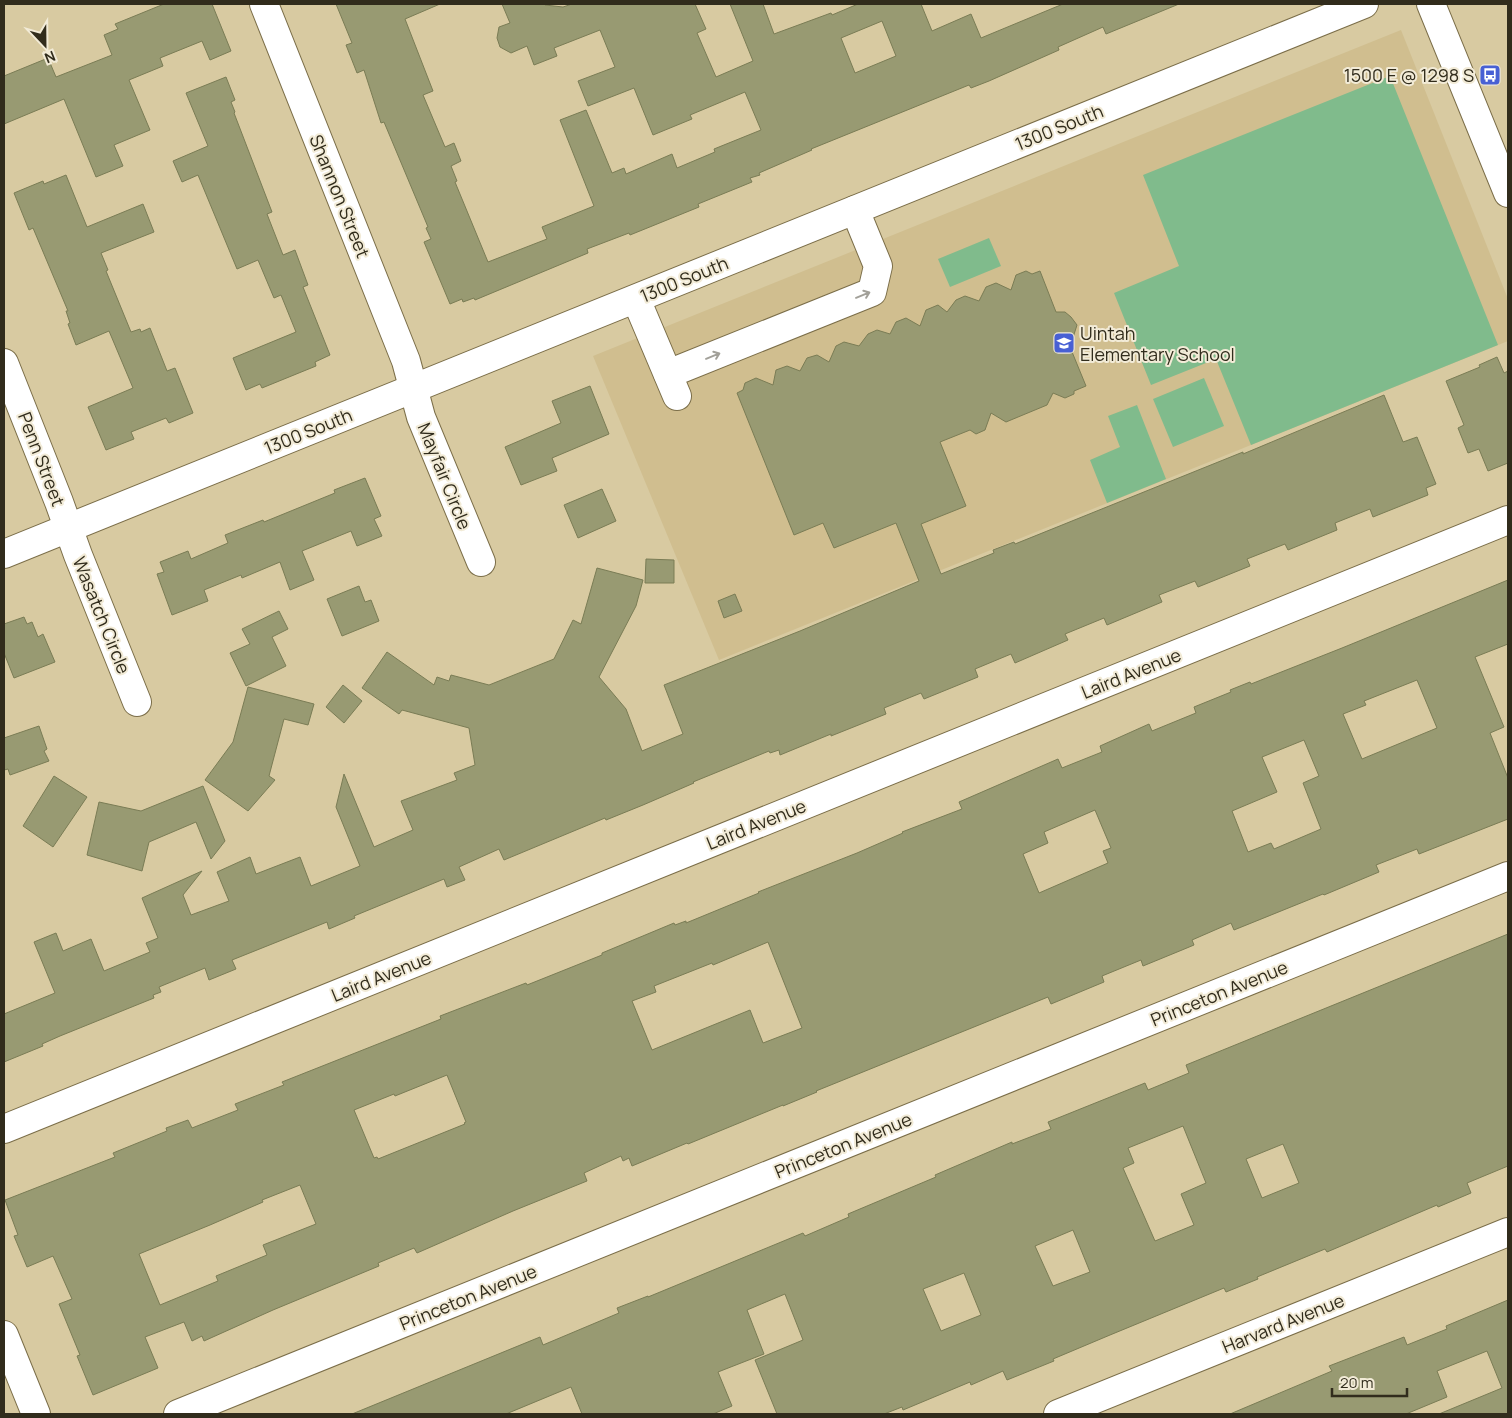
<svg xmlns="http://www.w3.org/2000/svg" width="1512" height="1418" viewBox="0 0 1512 1418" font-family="Manrope,sans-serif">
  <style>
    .built { fill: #d0be8f }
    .green { fill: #80bb8c }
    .building { fill: #989a72; stroke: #7a7c55; fill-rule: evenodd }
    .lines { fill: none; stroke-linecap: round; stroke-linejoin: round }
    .minor-casing { stroke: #7b6e49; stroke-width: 30 }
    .minor { stroke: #fff; stroke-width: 28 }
    .oneway { stroke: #a2a099 }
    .labels { text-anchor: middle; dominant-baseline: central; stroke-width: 4; stroke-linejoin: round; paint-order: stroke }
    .poi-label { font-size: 18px; fill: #312c1c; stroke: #f2ebd7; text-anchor: end }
    .street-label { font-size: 18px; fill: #312c1c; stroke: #f2ebd7 }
  </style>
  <rect width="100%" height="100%" fill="#d8caa1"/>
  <path class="built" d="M1401,30L1508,299V341L719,660L593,356Z"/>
  <g class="green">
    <path d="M1390,76L1498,345L1251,445L1216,359L1151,385L1114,293L1179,266L1143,175Z"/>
    <path d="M989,238L1001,266L950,287L938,259Z"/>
    <path d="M1204,378L1224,426L1173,447L1153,399Z"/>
    <path d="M1137,405L1166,479L1107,503L1090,460L1120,447L1108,416Z"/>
  </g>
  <g class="building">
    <path d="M164,4H212L231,51L210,60L202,41L160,58L163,66L129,80L150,130L114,145L123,166L96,177L64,99L4,124V76L48,58L56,77L112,55L104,35L118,29L115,24Z"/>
    <path d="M336,4H440L405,19L433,91L423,95L445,147L454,143L461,161L451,166L457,181L455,182L488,262L547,239L542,227L594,206L560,120L586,110L612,173L624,168L626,174L672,154L677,168L715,152L714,149L761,130L745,92L690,115L692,119L653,135L634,88L588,106L578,81L615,67L600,30L554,48L557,56L534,65L527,46L511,53L500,47L497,38L499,27L510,23L502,4H545V5L563,7L572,4H695L706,29L697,33L716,77L753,61L730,4H763L774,34L831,13L832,15L858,4H921L932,31L971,14L981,38L1063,4H1179L1106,34L1103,27L1058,47L1059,50L989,81L971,88L969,85L811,149L812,150L759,173L760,175L750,178L752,182L698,204L699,207L630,235L629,233L587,249L588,253L475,300L474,298L463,302L462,299L450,304L424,242L431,239L426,228L428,227L384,122L381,123L364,70L357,73L346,45L352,43ZM882,21L896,56L855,73L841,38Z"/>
    <path d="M226,77L235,100L231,102L235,112L234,113L272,212L267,214L283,255L295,250L308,285L303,287L330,355L315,362L316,366L262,388L260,384L246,390L233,358L296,332L281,295L274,298L258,260L237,269L198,175L182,182L173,161L208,146L186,93Z"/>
    <path d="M66,175L87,227L143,204L154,232L101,253L108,270L106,271L131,332L140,329L141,332L150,328L167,371L175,368L193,413L169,423L166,418L131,432L134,439L106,450L88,407L133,388L109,331L76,345L68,324L70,323L66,311H68L33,228L29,230L14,193L43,181L44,184Z"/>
    <path d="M1026,271L1032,274L1040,271L1056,312H1065L1071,317L1077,325L1070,347L1086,386L1074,391V394L1065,398L1053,393L1047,405L1006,422L991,413L985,430L976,434L970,430L940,442L966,506L921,524L941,574L994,553L993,550L1014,542L1015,544L1243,452V454L1384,395L1403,442L1417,437L1436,484L1426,488L1428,495L1373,517L1370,509L1335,523L1337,530L1288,550L1285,544L1247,559L1250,566L1198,587L1195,581L1159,595L1162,602L1107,625L1104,618L1065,634L1068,640L1015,663L1011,654L975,669L978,677L924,699L921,693L884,708L886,714L831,736V734L780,755L779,750L770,753L769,751L693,782L694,783L643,805L606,820L605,818L504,860L499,849L459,867L465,880L447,887L444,879L354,916L355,918L329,929L327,922L232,960L236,969L209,980L205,968L159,987L161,992L153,995L154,998L60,1036L42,1044L43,1046L4,1062V1014L55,993L34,942L56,933L63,951L91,939L104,971L150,952L146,943L158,938L142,898L202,871L183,895L191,915L229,901L217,872L250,857L256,874L300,857L311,886L360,866L336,807L344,774L374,847L413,830L401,801L457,780L454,773L475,765L469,728L402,710L399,714L362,688L387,652L434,685L437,677L449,681L451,675L489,685L554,659L573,620L581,624L597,568L643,580L636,606L599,677L626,709L642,751L683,734L664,685L800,631L919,581L896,523L834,548L823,523L794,535L737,393L743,390L745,383L756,378L773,385L776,370L787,366L800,371L807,358L817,355L829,362L836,346L844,342L859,346L868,334L877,330L890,334L896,322L906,318L920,326L926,310L938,305L947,312L956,300L965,296L979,301L986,287L996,283L1011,290L1016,275Z"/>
    <path d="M1497,357L1504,373L1508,371V463L1488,471L1479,449L1468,453L1458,428L1464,425L1446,381L1480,367L1479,365Z"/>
    <path d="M590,386L609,434L552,458L557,471L521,485L505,447L561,423L552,401Z"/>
    <path d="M365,478L381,516L374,519L382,536L357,546L351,531L302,551L314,580L290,590L280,562L242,578L241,575L204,590L208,601L172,615L157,574L164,572L160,562L188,551L191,559L228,543L225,535L263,520L264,522L335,493L334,490Z"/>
    <path d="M602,489L616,521L578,538L564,505Z"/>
    <path d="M646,559L674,560V583H645Z"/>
    <path d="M1508,580V644L1475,657L1504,727L1490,733L1508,778V819L1419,854L1417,849L1376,865L1379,872L1324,895L1323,894L1234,930L1231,923L1192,940L1194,945L1182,950L1143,966L1141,960L1102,976L1104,982L1051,1004L1048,997L816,1091L817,1092L783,1106V1105L688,1144L687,1143L632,1166L629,1158L623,1161L621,1156L584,1173L587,1181L513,1211L417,1253L414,1248L378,1263L379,1266L273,1310L204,1341L202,1336L192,1341L184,1322L145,1337L158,1368L93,1395L77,1356L80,1355L59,1304L72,1299L53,1256L27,1267L14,1236L18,1235L5,1200L115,1157L113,1153L167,1131L166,1128L188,1120L192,1128L238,1110L235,1104L284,1085L282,1082L441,1019L440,1016L526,983L527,985L602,955V953L674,923L675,925L686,921V923L759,893L758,892L857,853L903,833L902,832L962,809L959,802L1058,759L1062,768L1102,752L1100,746L1149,724L1152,731L1196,713L1194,707L1231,692L1230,690L1250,682L1251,684L1342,648ZM1417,680L1437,728L1362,759L1343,714L1366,705L1364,701ZM1304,740L1319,776L1303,783L1321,829L1274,849L1271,843L1248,852L1232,811L1277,792L1262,757ZM1095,810L1111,848L1103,851L1108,863L1039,893L1023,854L1048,843L1044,832ZM768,942L802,1028L763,1043L750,1010L652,1050L632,1001L656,992L654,986L712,963L713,965ZM447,1075L466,1122L464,1123L465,1124L378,1159L377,1157L374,1158L354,1110L394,1094L395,1096ZM300,1185L316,1224L263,1245L267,1255L216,1276L218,1281L160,1305L139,1254L210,1225L263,1202L262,1200Z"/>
    <path d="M359,586L365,602L371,600L379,621L342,636L327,599Z"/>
    <path d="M735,594L742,611L724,618L718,601Z"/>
    <path d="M279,611L288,629L272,637L286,666L246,686L230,653L250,644L242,629Z"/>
    <path d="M24,617L27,624L32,622L38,637L43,634L55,662L14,678L4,653V624Z"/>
    <path d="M343,685L362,701L344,723L326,707Z"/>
    <path d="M248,687L314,704L308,725L284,719L269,776L275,780L248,811L205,780L233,742Z"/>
    <path d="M39,726L47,749L44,751L49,761L10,775L8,769L4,770V738Z"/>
    <path d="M54,776L87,797L53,847L23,826Z"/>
    <path d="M203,786L225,841L211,859L196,822L149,842L142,871L87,855L99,802L141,811Z"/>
    <path d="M1508,934V1166L1467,1183L1471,1193L1438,1207L1437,1205L1327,1252L1325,1249L1257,1277L1258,1279L1226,1292L1224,1288L1110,1335L1053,1359L1054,1361L1007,1380L1003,1371L971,1385L970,1382L903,1410L902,1407L884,1414H777L755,1360L803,1340L785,1294L747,1310L764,1354L718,1372L732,1406L713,1414H582L571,1387L506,1414H352L540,1337L543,1345L619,1313L617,1308L648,1296V1297L803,1233L805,1236L849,1217L848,1214L936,1177L935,1175L1012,1142V1144L1051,1129L1048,1122L1145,1083L1148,1090L1189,1073L1186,1065ZM1183,1126L1206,1183L1181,1194L1194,1225L1155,1241L1123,1168L1134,1163L1128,1148ZM1283,1144L1299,1183L1262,1198L1246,1159ZM1073,1230L1090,1272L1053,1286L1035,1246ZM964,1273L981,1315L941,1331L923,1289Z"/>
    <path d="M1508,1300V1414H1439L1502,1388L1487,1351L1437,1371L1447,1397L1406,1414H1230L1332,1371L1329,1366L1404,1337L1407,1345L1447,1329L1446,1326Z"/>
  </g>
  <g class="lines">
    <g class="minor-casing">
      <g id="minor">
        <path d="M264,4L406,361L421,417L481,562"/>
        <path d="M1431,4L1508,193"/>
        <path d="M636,299L677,396"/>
        <path d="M4,363L59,502L78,555L137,702"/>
        <path d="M668,374L872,292L878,266L855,210"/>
        <path d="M4,554L1364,4"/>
        <path d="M4,1129L1508,520"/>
        <path d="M4,1335L36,1414"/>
        <path d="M178,1414L1508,876"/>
        <path d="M1058,1414L1508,1232"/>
      </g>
    </g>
    <use href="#minor" class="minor"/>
  </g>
  <defs><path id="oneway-shaft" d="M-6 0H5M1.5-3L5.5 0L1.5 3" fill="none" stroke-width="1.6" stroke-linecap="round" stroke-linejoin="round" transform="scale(1.25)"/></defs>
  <g class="oneway">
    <use href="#oneway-shaft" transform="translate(863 295) rotate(-22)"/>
    <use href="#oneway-shaft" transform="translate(713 356) rotate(-22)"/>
  </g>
  <defs>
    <g id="bus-square" transform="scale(1.125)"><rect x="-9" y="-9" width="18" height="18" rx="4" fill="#4860d4" stroke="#f2ebd7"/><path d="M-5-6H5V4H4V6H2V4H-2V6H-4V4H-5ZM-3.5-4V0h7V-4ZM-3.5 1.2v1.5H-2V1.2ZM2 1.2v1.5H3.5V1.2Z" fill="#fff"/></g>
    <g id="school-square" transform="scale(1.125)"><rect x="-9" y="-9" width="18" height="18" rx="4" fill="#4860d4" stroke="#f2ebd7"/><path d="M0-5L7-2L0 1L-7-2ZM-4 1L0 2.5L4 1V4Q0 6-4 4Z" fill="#fff"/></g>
  </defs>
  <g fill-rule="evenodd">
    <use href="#bus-square" x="1490" y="75"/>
    <use href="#school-square" x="1064" y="343"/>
  </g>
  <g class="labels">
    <g class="poi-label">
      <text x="1474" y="75">1500 E @ 1298 S</text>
      <text x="1080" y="333" text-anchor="start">Uintah<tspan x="1080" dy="21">Elementary School</tspan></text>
    </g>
    <g class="street-label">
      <text transform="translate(1059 127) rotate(-22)">1300 South</text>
      <text transform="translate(340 196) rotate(68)">Shannon Street</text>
      <text transform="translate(684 279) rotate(-22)">1300 South</text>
      <text transform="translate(308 431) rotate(-22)">1300 South</text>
      <text transform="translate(42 459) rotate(69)">Penn Street</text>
      <text transform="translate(445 476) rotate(68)">Mayfair Circle</text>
      <text transform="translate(102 615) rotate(68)">Wasatch Circle</text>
      <text transform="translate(1131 673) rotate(-22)">Laird Avenue</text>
      <text transform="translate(756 824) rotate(-22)">Laird Avenue</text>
      <text transform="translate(381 976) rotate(-22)">Laird Avenue</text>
      <text transform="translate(1219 993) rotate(-22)">Princeton Avenue</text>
      <text transform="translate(843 1145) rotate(-22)">Princeton Avenue</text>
      <text transform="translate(468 1297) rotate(-22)">Princeton Avenue</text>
      <text transform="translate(1283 1323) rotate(-22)">Harvard Avenue</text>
    </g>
  </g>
  <rect width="1512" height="1418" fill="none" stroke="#312c1c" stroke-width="10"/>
  <g transform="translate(45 45) rotate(158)" stroke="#f2ebd7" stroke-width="4" paint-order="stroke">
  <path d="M0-4L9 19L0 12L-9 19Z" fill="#312c1c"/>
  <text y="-8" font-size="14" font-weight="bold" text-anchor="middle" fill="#312c1c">N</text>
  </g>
  <path d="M1332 1388v8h75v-8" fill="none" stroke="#312c1c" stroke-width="2.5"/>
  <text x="1340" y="1388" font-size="15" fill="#312c1c" stroke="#f2ebd7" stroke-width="4" paint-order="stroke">20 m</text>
</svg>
